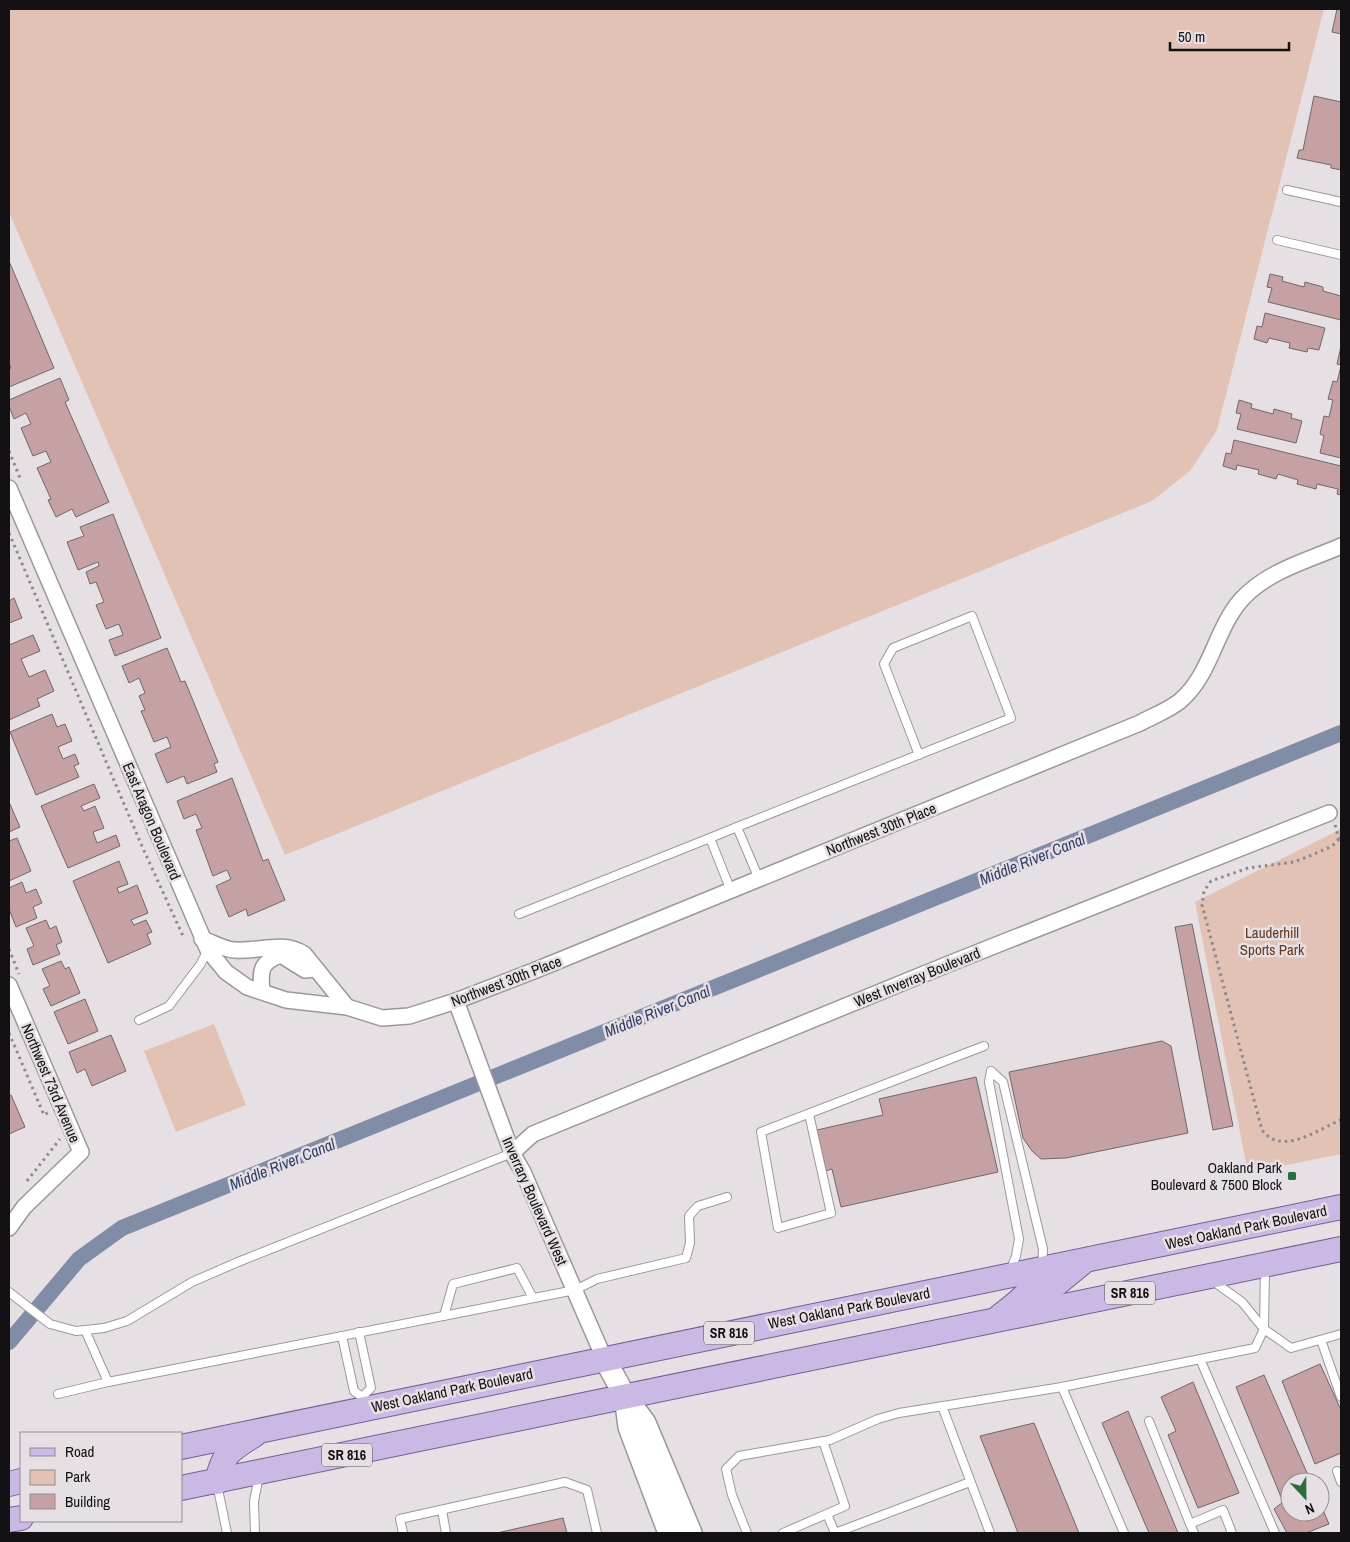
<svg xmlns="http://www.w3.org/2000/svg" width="1350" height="1542" viewBox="0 0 1350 1542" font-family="'Archivo Narrow',sans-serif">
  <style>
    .green { fill: #e1c2b4 }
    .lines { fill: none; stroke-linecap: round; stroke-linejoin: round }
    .canal { stroke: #818ca7; stroke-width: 16 }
    .building { fill: #c5a1a4; stroke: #6f6869 }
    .lane-casing { stroke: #9d979b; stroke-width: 10 }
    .street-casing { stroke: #9d979b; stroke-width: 18 }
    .secondary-casing { stroke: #9d979b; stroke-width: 24 }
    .primary-casing { stroke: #735e90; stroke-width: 26 }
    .path { stroke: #8d888b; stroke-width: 3; stroke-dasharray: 2.5 4; stroke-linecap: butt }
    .lane { stroke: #fff; stroke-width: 8 }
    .street { stroke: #fff; stroke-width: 15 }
    .secondary { stroke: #fff; stroke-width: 21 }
    .primary { stroke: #cab8e5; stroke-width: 24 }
    .poi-dot { fill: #296f3c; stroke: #e6e0e4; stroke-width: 2 }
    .labels { text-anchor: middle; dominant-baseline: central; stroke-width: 5; stroke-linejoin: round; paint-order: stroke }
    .shield { fill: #e6e0e4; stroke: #524f52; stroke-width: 1 }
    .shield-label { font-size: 14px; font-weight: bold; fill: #131113 }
    .street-label { font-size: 15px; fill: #131113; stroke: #e6e0e4 }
    .park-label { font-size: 15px; fill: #653821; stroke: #e6e0e4 }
    .poi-label { font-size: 15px; fill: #131113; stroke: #e6e0e4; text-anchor: end }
    .water-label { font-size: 16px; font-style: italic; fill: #313f68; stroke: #e6e0e4 }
  </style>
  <rect width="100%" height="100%" fill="#e6e0e4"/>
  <g class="green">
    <path d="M9,9H1324L1217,430L1190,471L1152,501L285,855L9,212Z"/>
    <path d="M1341,829V1154L1248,1173L1195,902Z"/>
    <path d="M214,1024L246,1105L176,1132L144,1051Z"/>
  </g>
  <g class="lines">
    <path class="canal" d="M9,1342L79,1259L122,1228L1341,733"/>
  </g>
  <g class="building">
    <path d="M1337,9H1341V34L1332,32Z"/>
    <path d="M1314,96L1341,102V170L1331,168V165L1297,158L1299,150H1303Z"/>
    <path d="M9,261L54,368L9,387V369L11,368L9,363Z"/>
    <path d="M1270,274L1283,277L1282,281L1304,287L1305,282L1323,287V291L1341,296V320L1268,302L1272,288L1267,287Z"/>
    <path d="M1265,313L1325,328L1319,350L1308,348L1307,352L1289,348L1290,343L1269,338L1267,343L1254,339L1257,326L1262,327Z"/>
    <path d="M1341,346V365L1337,364Z"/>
    <path d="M1341,366V458L1320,453L1324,436L1320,434L1324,416L1329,417L1333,400L1328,399L1333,381L1337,382Z"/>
    <path d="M60,378L69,400L65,402L109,502L76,517L72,509L56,517L48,500L51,499L37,468L51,462L46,451L33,456L21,428L31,424L26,413L14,419L9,406V400Z"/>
    <path d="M1239,400L1252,404L1251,408L1273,414L1274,409L1292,414L1291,418L1302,421L1296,443L1237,429L1241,414L1236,413Z"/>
    <path d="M1234,440L1341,466V495L1337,494L1338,489L1317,484L1316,489L1297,484L1298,480L1278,474L1276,479L1258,474L1259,470L1237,465L1236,470L1223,466L1226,453L1231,454Z"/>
    <path d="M113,514L161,638L115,656L109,640L123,635L119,624L106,629L96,605L104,602L96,582L90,584L86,572L99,566L98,562L78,570L67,542L84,536L80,527Z"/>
    <path d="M14,598L22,618L9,623V601Z"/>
    <path d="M33,635L40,651L21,659L29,677L45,670L54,691L37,699L40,706L9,720V645Z"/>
    <path d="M167,648L181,682L185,681L218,762L214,764L217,772L187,784L184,776L167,783L155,754L171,747L167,737L154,742L141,711L145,710L139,696L145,693L139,678L129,683L122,666Z"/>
    <path d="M52,714L57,727L65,724L72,741L58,747L63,759L75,754L79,764L74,766L79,777L36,795L10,732Z"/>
    <path d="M232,778L263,861L268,859L285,900L248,916L246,909L229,917L216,886L231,879L227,870L213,876L196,830L202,828L196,814L184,819L177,801Z"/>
    <path d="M94,784L100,798L81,806L84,811L95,806L104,828L93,832L97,843L116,835L120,846L68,868L41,806Z"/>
    <path d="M9,802L20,827L9,832Z"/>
    <path d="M17,838L31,871L9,881V841Z"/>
    <path d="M119,861L128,884L117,888L119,893L137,885L148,913L131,920L134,925L146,920L152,932L147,934L151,944L108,963L73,881Z"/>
    <path d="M22,882L26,893L36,889L42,903L33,907L37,918L16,927L9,909V888Z"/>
    <path d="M46,920L50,929L56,926L62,942L56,945L60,954L33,965L27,949L34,946L26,928Z"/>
    <path d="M1192,924L1233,1126L1213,1130L1175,927Z"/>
    <path d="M61,961L65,969L69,967L80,993L51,1006L43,989L50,986L42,969Z"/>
    <path d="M85,999L98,1031L68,1044L54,1012Z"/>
    <path d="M111,1035L126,1071L92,1086L85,1069L77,1073L69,1052Z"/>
    <path d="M1162,1041L1171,1046L1188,1133L1066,1158L1041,1159L1032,1151L1023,1138L1009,1072Z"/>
    <path d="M976,1077L998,1172L841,1207L832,1169L826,1171L817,1130L883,1115L879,1099Z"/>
    <path d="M11,1095L25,1127L9,1134V1096Z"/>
    <path d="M1320,1364L1341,1410V1453L1315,1464L1282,1381Z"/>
    <path d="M1264,1375L1311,1482H1290V1512H1320V1503L1329,1524L1306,1533H1287L1274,1509L1283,1502L1236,1387Z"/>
    <path d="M1193,1382L1239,1493L1198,1508L1168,1435L1176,1431L1161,1397Z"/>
    <path d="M1128,1411L1178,1533H1149L1102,1423Z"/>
    <path d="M1034,1423L1079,1533H1018L980,1436Z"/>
    <path d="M563,1518L567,1533H497Z"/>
  </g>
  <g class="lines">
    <g class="lane-casing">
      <g id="lane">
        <path d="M1287,190L1341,202"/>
        <path d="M1277,240L1341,255"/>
        <path d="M737,827L1011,718L972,616L893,648L884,664L919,755"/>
        <path d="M710,838L737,827L759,879"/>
        <path d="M519,914L710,838L731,891"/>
        <path d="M139,1020L169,1006L200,965L208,950"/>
        <path d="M991,1071L989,1082L1019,1239L1016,1256L1010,1272"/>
        <path d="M991,1071L1003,1082L1043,1249L1042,1266"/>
        <path d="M809,1114L831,1213L778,1228L761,1132L984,1046"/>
        <path d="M1213,1281L1242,1302L1264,1329L1291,1348L1341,1334"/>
        <path d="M9,1292L50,1324L76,1331L104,1328L127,1321L192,1282L238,1262L512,1153"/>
        <path d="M444,1316L453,1284L517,1268L533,1298"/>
        <path d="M85,1330L108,1382L575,1290L597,1279L686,1258L690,1243L689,1216L698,1206L727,1197"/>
        <path d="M359,1332L371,1388L362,1397"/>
        <path d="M342,1336L354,1391L362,1397L364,1405"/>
        <path d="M1321,1340L1341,1397"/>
        <path d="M1200,1359L1275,1533"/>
        <path d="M1062,1387L1124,1533"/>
        <path d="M58,1394L108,1382"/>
        <path d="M942,1406L990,1533"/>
        <path d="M1149,1421L1190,1524"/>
        <path d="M1337,1471L1341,1482"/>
        <path d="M217,1484L227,1533"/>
        <path d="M442,1510L446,1533"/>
        <path d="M827,1514L835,1533"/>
        <path d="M255,1533L254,1501L259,1476"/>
        <path d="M403,1533L400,1519L565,1482L587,1490L597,1533"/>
        <path d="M747,1533L732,1495L726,1469L739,1456L830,1440L878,1419L899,1413L1062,1387L1255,1348L1264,1329L1265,1267"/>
        <path d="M783,1533L845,1506L823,1441"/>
        <path d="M835,1533L970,1482"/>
        <path d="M1194,1533L1190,1524L1223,1510L1232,1533"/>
      </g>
    </g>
    <g class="street-casing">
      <g id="street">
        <path d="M9,488L208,950L226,972L247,987L286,1000L347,1007L382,1018L409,1016L456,1001L536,970L1140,723C1153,716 1169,710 1180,701C1211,675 1215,630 1241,600C1267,571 1307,561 1341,546"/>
        <path d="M202,939C212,942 225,950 235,950C260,952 282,940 304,954L347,1007"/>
        <path d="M9,985L81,1152L24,1207L9,1228"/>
        <path d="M262,991C260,971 260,962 281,955L305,970L314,969"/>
        <path d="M456,1001L512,1153L523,1172L604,1358"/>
        <path d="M512,1153L533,1134L946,965L1329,813"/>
      </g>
    </g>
    <g class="secondary-casing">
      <g id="secondary">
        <path d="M604,1358L625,1396L645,1423L691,1533"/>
        <path d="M625,1396L629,1427L669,1533"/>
      </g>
    </g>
    <g class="primary-casing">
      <g id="primary">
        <path d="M1040,1311L1049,1290L1082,1263"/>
        <path d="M999,1317C1020,1301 1031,1293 1042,1269"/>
        <path d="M181,1447L1341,1207"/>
        <path d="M217,1482C223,1453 230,1450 254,1435"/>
        <path d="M9,1484L21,1481"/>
        <path d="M181,1488L1341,1249"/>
        <path d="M9,1520L21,1518"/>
      </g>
    </g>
    <g class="path">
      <path d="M9,451L20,478"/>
      <path d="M9,533L141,844L183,936"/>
      <path d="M1335,825L1339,839"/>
      <path d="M1339,839L1332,846L1312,855L1294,862L1248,868L1211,881L1204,891L1202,905L1262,1130C1282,1157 1318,1129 1341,1120"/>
      <path d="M9,949L19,974"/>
      <path d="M9,1033L44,1115L49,1112"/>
      <path d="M27,1181L60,1139"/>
    </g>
    <use href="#lane" class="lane"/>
    <use href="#street" class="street"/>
    <use href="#secondary" class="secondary"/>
    <use href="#primary" class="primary"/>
  </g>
  <rect class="poi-dot" x="1287" y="1171" width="10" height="10" rx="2.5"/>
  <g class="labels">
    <g class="shield">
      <rect x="1105" y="1281.5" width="50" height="23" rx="4"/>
      <rect x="704" y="1321.5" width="50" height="23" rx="4"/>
      <rect x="322" y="1443.5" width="50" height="23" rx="4"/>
    </g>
    <g class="shield-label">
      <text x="1130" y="1293">SR 816</text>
      <text x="729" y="1333">SR 816</text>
      <text x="347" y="1455">SR 816</text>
    </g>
    <g class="street-label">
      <text transform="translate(152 821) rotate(67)">East Aragon Boulevard</text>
      <text transform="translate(881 829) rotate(-22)">Northwest 30th Place</text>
      <text transform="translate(917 977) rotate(-22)">West Inverray Boulevard</text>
      <text transform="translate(506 981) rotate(-21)">Northwest 30th Place</text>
      <text transform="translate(51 1083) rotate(67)">Northwest 73rd Avenue</text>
      <text transform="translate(535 1201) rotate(66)">Inverrary Boulevard West</text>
      <text transform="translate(1246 1227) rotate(-12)">West Oakland Park Boulevard</text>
      <text transform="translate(849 1308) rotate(-11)">West Oakland Park Boulevard</text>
      <text transform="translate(452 1390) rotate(-12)">West Oakland Park Boulevard</text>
    </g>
    <g class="park-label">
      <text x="1272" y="932">Lauderhill<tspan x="1272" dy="17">Sports Park</tspan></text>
    </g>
    <g class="poi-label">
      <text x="1282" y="1167">Oakland Park<tspan x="1282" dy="17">Boulevard &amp; 7500 Block</tspan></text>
    </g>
    <g class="water-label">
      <text transform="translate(1032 859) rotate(-22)">Middle River Canal</text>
      <text transform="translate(657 1011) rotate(-22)">Middle River Canal</text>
      <text transform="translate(282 1164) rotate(-22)">Middle River Canal</text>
    </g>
  </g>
  <rect width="1350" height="1542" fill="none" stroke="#131113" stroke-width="20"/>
  <rect x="20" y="1432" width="162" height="90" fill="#e6e0e4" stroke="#928d90"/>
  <rect x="30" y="1448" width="25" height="8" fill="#cab8e5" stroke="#928d90"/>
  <text x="65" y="1457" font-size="15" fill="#131113">Road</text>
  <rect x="30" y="1470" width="25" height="15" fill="#e1c2b4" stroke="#928d90"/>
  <text x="65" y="1482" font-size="15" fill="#131113">Park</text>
  <rect x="30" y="1494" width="25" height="15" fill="#c5a1a4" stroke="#928d90"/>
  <text x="65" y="1507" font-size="15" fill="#131113">Building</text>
  <g transform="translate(1305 1497) rotate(158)"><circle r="24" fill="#e6e0e4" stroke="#928d90"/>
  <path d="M0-4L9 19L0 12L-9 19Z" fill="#296f3c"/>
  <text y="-8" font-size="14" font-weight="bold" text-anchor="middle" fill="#131113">N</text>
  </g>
  <path d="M1170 42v8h119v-8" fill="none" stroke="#131113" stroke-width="2.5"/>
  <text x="1178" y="42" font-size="15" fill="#131113" stroke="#e6e0e4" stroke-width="4" paint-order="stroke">50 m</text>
</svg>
